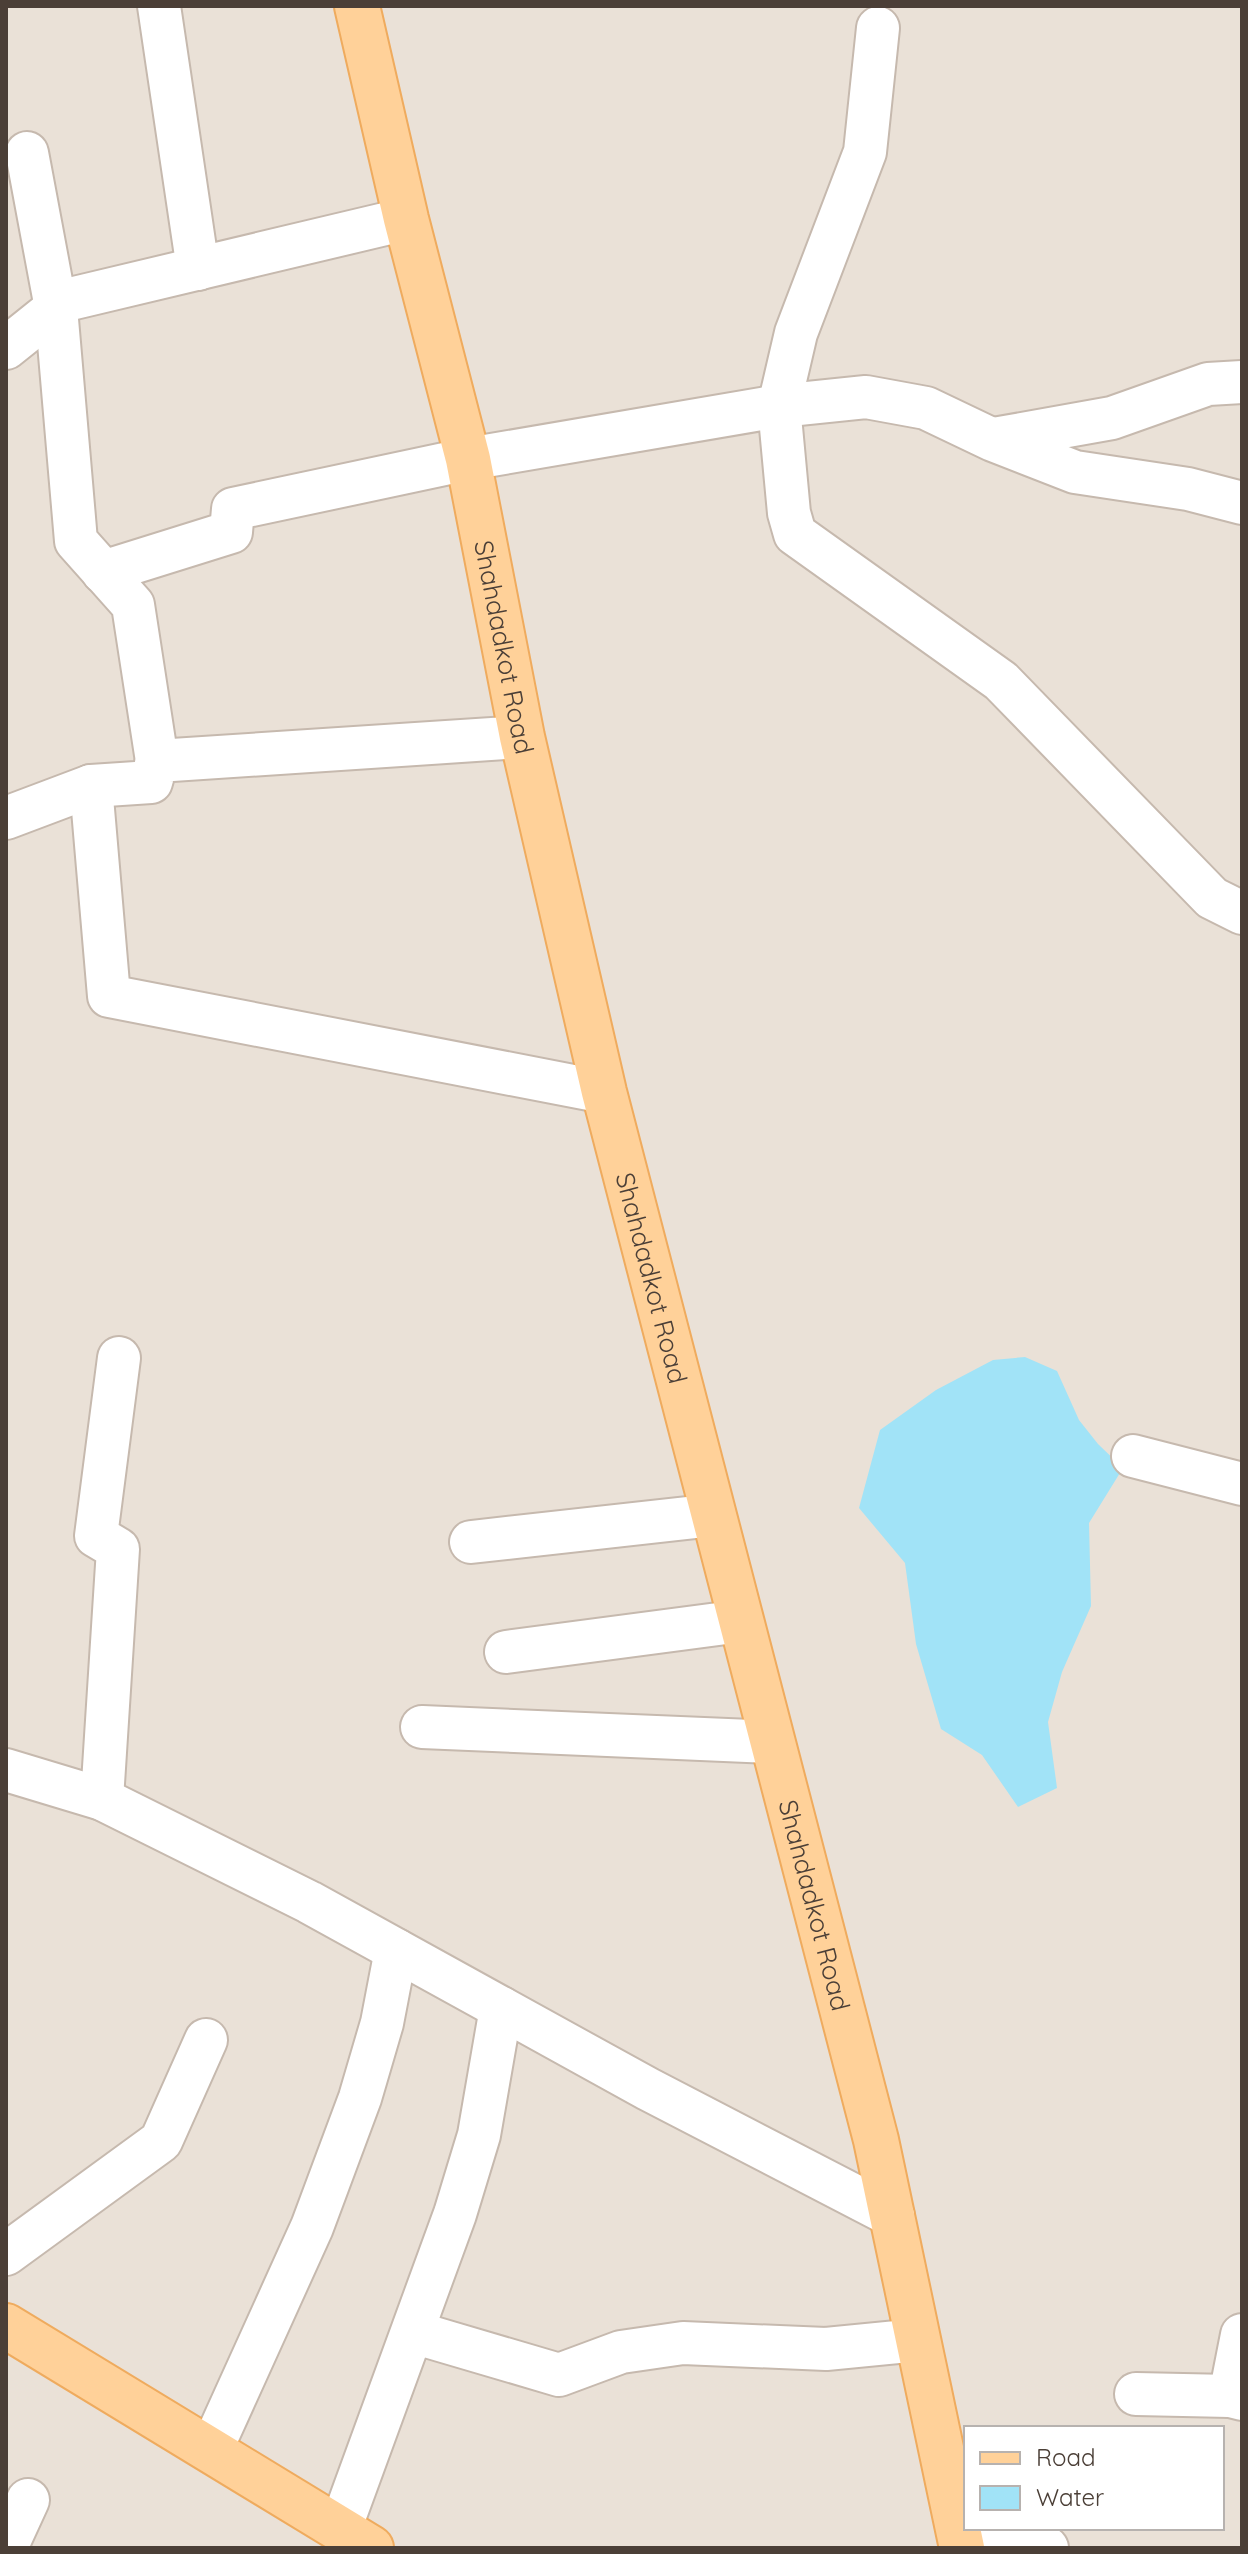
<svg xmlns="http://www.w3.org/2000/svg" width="1248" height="2554" viewBox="0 0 1248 2554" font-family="Quicksand,sans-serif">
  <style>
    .residential { fill: #eae1d7; fill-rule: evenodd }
    .water { fill: #a1e3f7 }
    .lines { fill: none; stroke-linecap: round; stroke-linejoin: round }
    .minor-casing { stroke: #c6b9ae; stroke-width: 46 }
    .major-casing { stroke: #efab5e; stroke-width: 48 }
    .minor { stroke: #fff; stroke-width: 42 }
    .major { stroke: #ffd199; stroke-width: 44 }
    .labels { text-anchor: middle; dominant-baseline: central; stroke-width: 8; stroke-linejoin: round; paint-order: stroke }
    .street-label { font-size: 26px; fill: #4b3f37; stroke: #fff }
  </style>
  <rect width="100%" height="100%" fill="#f6f0e9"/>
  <path class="residential" d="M6,6H1242V2548H6ZM966,2428H1222V2528H966Z"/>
  <path class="water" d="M1025,1357L1057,1371L1079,1420L1098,1444L1123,1468L1089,1523L1091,1606L1062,1672L1048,1722L1057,1788L1018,1807L982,1755L941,1729L916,1644L905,1563L859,1508L880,1430L936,1390L993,1360Z"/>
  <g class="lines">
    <g class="minor-casing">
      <g id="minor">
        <path d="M159,6L198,269"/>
        <path d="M878,28L865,152L796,333L779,406L789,513L795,534L1001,681L1212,898L1242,913"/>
        <path d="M27,153L56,308L76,541L133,605L157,761"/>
        <path d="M6,348L66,300L406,219"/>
        <path d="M994,439L1112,418L1208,384L1242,382"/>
        <path d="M103,572L231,532L233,509L468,459L779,406L866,397L926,408L993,440L1075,472L1188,489L1242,503"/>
        <path d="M91,786L109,996L604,1092"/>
        <path d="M6,818L91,786L151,782L157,761L522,737"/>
        <path d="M1133,1456L1242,1484"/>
        <path d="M471,1542L714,1515"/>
        <path d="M506,1652L741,1621"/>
        <path d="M422,1727L773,1742"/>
        <path d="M6,1770L102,1799L309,1902L648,2089L893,2216"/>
        <path d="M102,1799L118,1549L96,1536L119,1358"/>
        <path d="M6,2254L161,2141L206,2040"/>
        <path d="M413,2332L559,2375L621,2352L683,2343L826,2349L918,2340"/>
        <path d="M1136,2394L1230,2396L1242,2399"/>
        <path d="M1230,2396L1242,2335"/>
        <path d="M211,2450L312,2227L360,2098L382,2023L396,1950"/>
        <path d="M340,2529L455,2214L479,2135L501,2008"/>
        <path d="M958,2530L1047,2548"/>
        <path d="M6,2548L28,2500"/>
      </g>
    </g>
    <g class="major-casing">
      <g id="major">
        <path id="s1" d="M357,6L406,219L468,459L522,737L604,1092L876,2140L962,2548"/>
        <path d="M6,2326L371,2548"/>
      </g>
    </g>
    <use href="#minor" class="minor"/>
    <use href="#major" class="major"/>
  </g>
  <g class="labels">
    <g class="street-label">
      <text stroke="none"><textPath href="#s1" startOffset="658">Shahdadkot Road</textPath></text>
      <text stroke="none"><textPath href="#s1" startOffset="1306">Shahdadkot Road</textPath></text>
      <text stroke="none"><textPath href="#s1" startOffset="1954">Shahdadkot Road</textPath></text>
    </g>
  </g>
  <rect width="1248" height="2554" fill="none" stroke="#4b3f37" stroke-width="16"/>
  <rect x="964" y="2426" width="260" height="104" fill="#ffffff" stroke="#b7b2af" stroke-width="2"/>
  <rect x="980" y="2452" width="40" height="12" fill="#ffd199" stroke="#b7b2af" stroke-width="2"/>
  <text x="1036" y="2466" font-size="24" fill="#4b3f37">Road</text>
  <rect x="980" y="2486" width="40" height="24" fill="#a1e3f7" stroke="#b7b2af" stroke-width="2"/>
  <text x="1036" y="2506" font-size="24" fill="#4b3f37">Water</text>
</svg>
